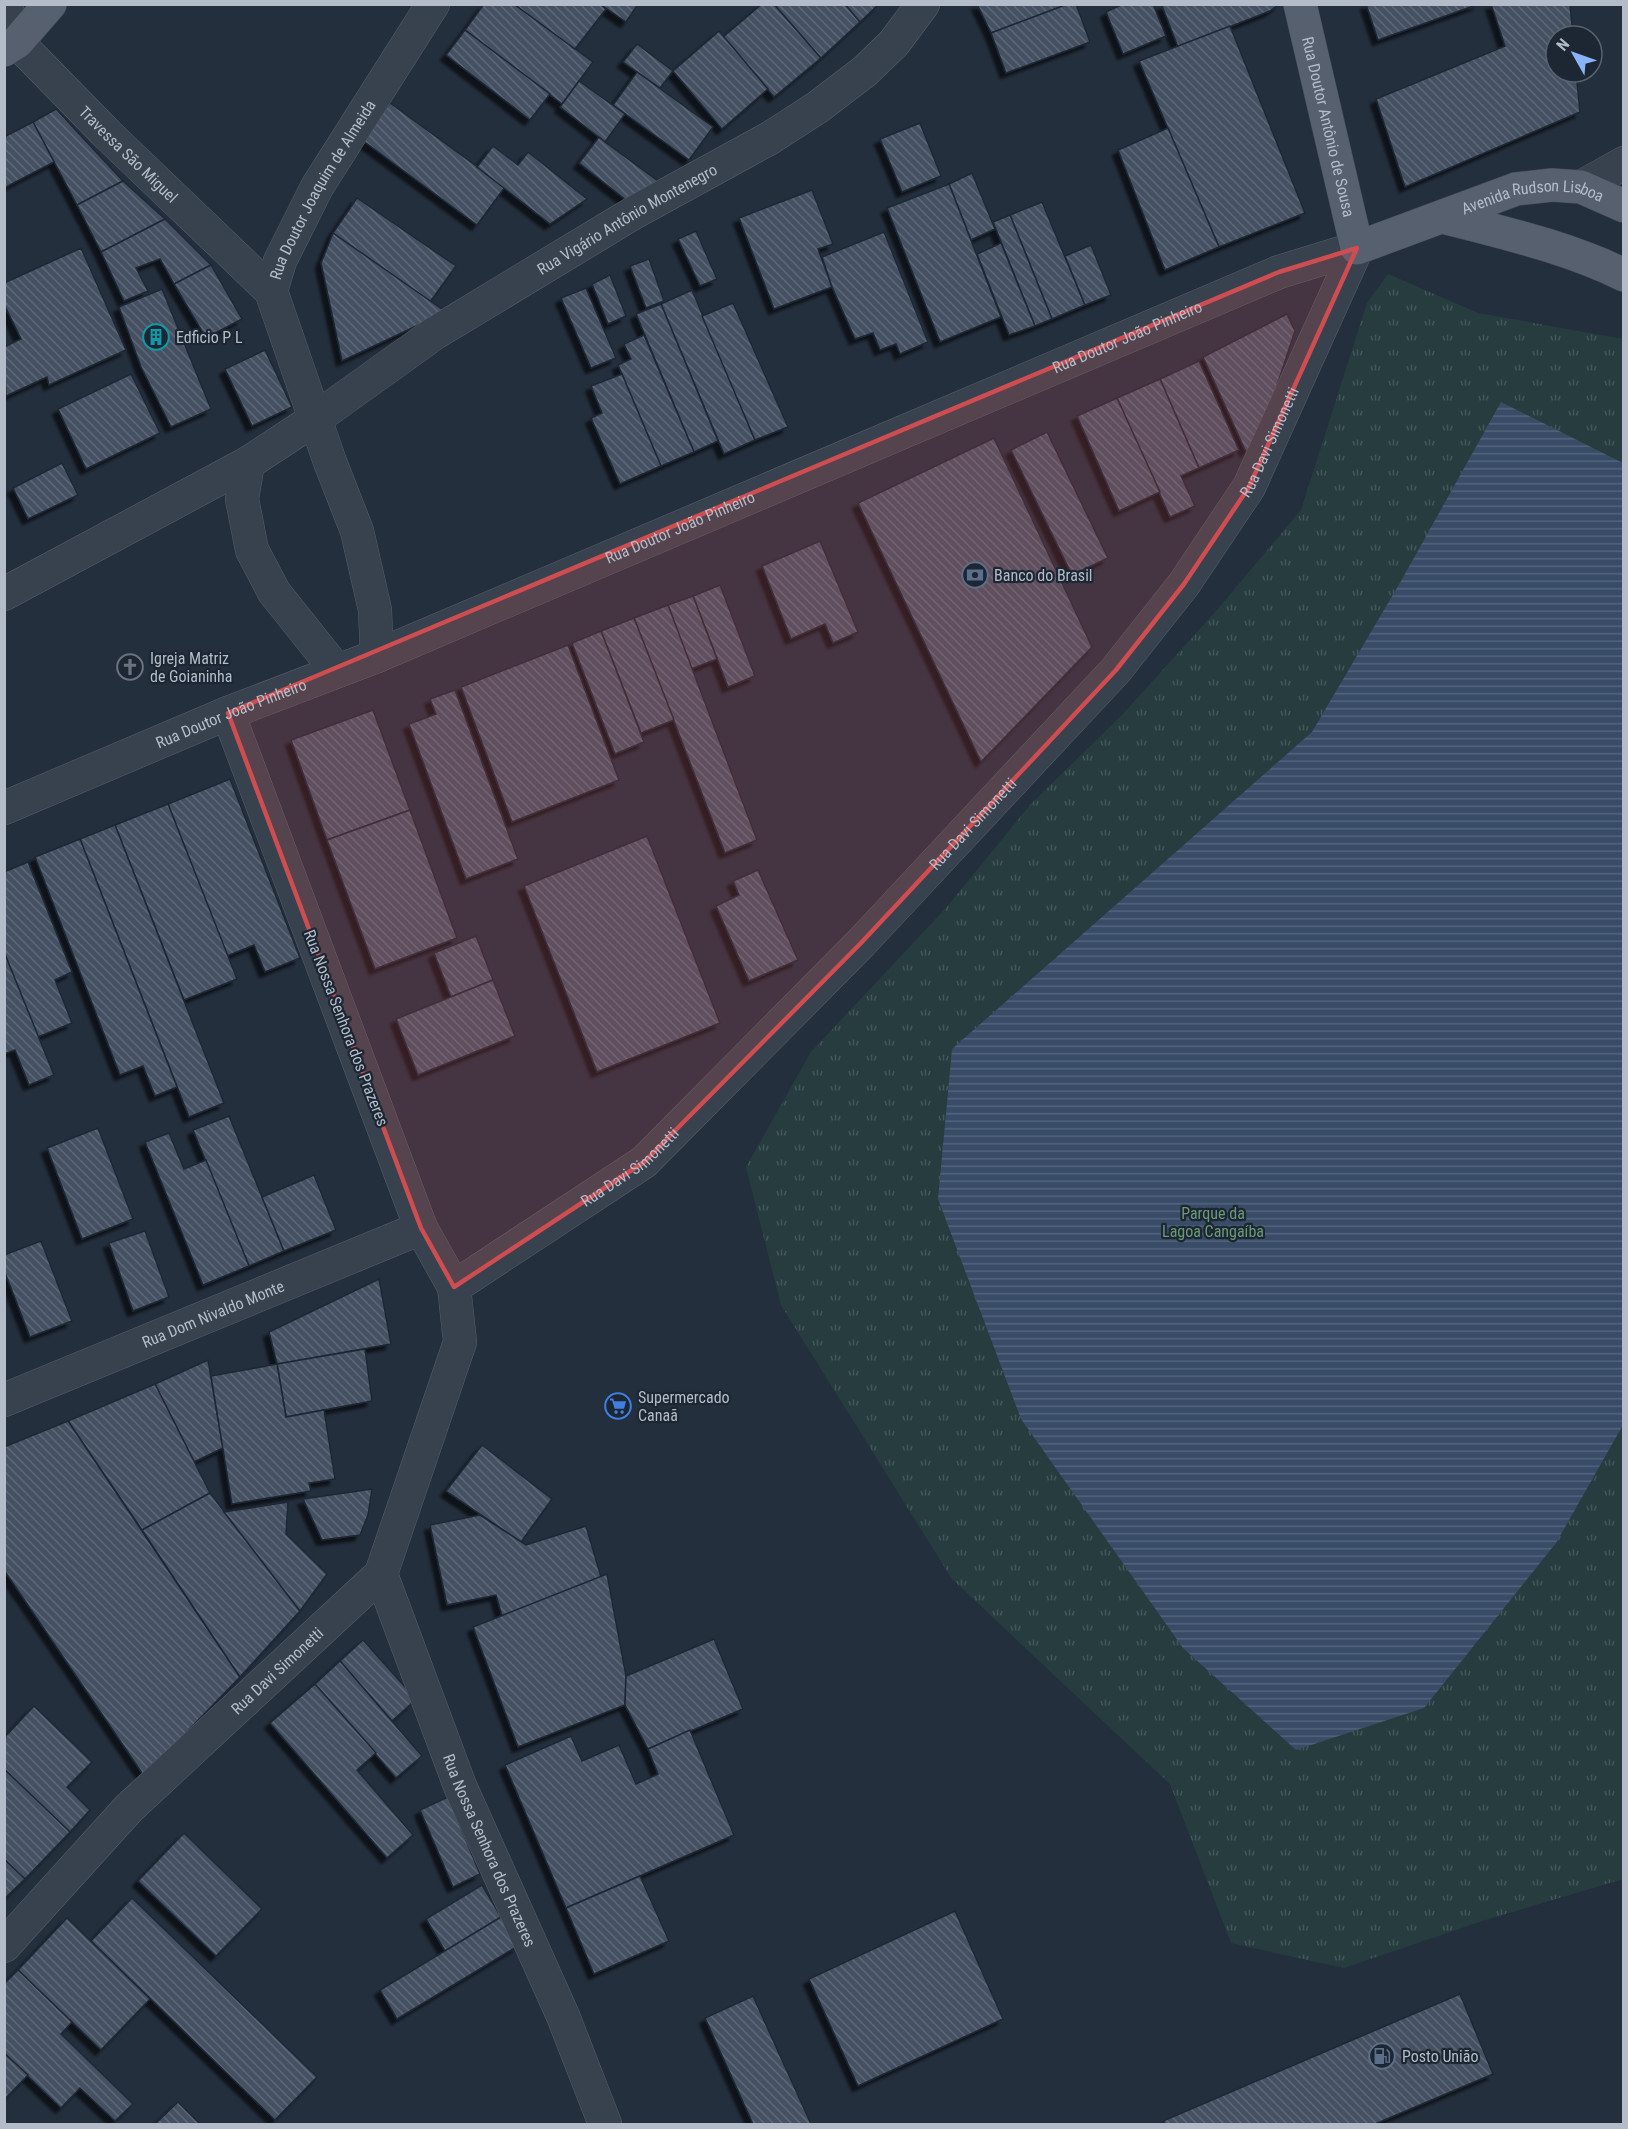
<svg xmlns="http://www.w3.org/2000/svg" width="1628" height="2129" viewBox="0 0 1628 2129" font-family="'Roboto Condensed',sans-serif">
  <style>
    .grass { fill: url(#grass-tufts) }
    .water { fill: url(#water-rules) }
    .building { fill: url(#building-back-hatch); stroke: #1f2835; stroke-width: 1.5; filter: url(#shadow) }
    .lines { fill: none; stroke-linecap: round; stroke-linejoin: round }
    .minor-casing { stroke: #565f6c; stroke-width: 34 }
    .major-casing { stroke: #414a57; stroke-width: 34 }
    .minor { stroke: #38414e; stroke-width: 33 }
    .major { stroke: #56606e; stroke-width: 33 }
    .marked { fill: #ce4d50; fill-opacity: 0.2; stroke: #ce4d50; stroke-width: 4.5; stroke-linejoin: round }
    .labels { text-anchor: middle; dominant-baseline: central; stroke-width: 4.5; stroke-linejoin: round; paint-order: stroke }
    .street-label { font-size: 16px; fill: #b4bcc9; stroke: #1d2633 }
    .poi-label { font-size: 16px; fill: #b4bcc9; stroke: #1d2633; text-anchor: start }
    .park-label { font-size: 16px; fill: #6b9a76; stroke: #1d2633 }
  </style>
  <defs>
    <pattern id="grass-tufts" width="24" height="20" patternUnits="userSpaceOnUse" patternTransform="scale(1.5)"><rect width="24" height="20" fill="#263c3f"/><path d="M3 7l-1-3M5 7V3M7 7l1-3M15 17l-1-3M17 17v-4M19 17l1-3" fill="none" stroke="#435659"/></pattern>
    <pattern id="water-rules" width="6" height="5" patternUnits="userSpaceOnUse" patternTransform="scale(1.5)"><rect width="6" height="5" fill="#394c67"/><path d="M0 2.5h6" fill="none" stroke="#53647b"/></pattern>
    <pattern id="building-back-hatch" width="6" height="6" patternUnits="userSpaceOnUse" patternTransform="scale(1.5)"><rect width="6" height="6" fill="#455162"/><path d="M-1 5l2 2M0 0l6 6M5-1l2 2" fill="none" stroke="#5d6877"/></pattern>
    <filter id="shadow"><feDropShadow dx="-5.5" dy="5.5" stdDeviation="1.5" flood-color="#0009"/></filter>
  </defs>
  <rect width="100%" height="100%" fill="#242f3e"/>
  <path class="grass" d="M1388,274L1478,313L1623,339V1879L1482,1921L1344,1968L1231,1943L1170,1784L952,1579L781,1305L746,1167L811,1052L946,908L1030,805L1122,715L1217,610L1301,510L1367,303Z"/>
  <path class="water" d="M1501,402L1623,463V1425L1556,1543L1424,1708L1296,1750L1183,1648L1021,1419L938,1199L952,1049L1312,732L1401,581Z"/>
  <g class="building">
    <path d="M484,4H514L593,62L562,104L465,30Z"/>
    <path d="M514,4H600L606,9L575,49Z"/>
    <path d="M600,4H638L626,22Z"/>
    <path d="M762,4H774L821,58L774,97L723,37Z"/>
    <path d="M774,4H845L860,22L821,58Z"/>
    <path d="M845,4H879L860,22Z"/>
    <path d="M977,4H1068L991,33Z"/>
    <path d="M1068,4H1076L1090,42L1006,73L991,33Z"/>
    <path d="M1123,4H1153L1166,36L1123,54L1106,12Z"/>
    <path d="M1166,4H1279L1270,11L1178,47L1162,6Z"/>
    <path d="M1366,4H1479L1378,40Z"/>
    <path d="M1491,4H1570L1573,36H1556V72H1576L1580,112L1405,187L1376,99L1505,46Z"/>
    <path d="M1230,26L1305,213L1219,247L1139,61Z"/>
    <path d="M465,30L550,94L530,120L446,55Z"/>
    <path d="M719,31L768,89L722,129L673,71Z"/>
    <path d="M637,44L673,71L660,88L623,62Z"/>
    <path d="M637,72L713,127L689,160L613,105Z"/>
    <path d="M579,81L625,114L605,142L560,107Z"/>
    <path d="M390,103L505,187L477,225L362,140Z"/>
    <path d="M56,109L123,181L77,205L33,122Z"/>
    <path d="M33,122L54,162L4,188V137Z"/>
    <path d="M920,123L941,176L902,192L880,139Z"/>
    <path d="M1168,128L1219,247L1165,270L1118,150Z"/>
    <path d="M599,137L605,142L658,181L626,200L579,163Z"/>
    <path d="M493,146L518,165L528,152L587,199L550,224L477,167Z"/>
    <path d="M972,173L995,229L971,240L949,184Z"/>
    <path d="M123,181L165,219L101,252L77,205Z"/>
    <path d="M949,184L1001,317L940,342L887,208Z"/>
    <path d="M812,190L833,244L818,249L832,287L774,309L739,218Z"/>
    <path d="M357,198L456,266L430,302L333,233Z"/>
    <path d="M1042,202L1085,305L1052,319L1010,215Z"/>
    <path d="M1010,215L1052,319L1035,326L993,222Z"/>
    <path d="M165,219L211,265L174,284L160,259L136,268L148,291L124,301L101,252Z"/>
    <path d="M696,231L717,279L700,286L678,239Z"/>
    <path d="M884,232L928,342L900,354L896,344L880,350L873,333L855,339L832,287L822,257Z"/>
    <path d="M333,233L446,312L342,361L321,263Z"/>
    <path d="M1001,243L1035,326L1009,335L977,254Z"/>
    <path d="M1091,245L1111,295L1085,305L1065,256Z"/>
    <path d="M81,248L126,350L49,385L47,377L6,396L4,347L21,339L4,304V283Z"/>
    <path d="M649,259L664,301L646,308L630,266Z"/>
    <path d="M211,265L242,319L206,338L174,284Z"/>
    <path d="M610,275L626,316L608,324L592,284Z"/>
    <path d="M586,288L616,358L591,368L561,298Z"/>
    <path d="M162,289L211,409L171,427L141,367L119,307Z"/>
    <path d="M692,290L755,440L724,454L661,304Z"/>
    <path d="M733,303L788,427L755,440L702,316Z"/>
    <path d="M661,304L718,441L694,452L636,314Z"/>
    <path d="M1287,314L1295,331L1261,434L1246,452L1203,357Z"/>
    <path d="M644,335L694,452L661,466L618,365L631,359L624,344Z"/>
    <path d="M265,350L292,407L252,426L225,369Z"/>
    <path d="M1199,361L1239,450L1199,468L1160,379Z"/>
    <path d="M131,374L160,433L86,469L58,409Z"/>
    <path d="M622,374L661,466L620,484L591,418L602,413L591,386Z"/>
    <path d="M1160,379L1199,468L1181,476L1195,506L1170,517L1117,398Z"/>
    <path d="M1117,398L1160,492L1119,511L1077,416Z"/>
    <path d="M1047,432L1108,558L1072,575L1011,450Z"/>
    <path d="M994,438L1092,647L981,762L858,503Z"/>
    <path d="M62,463L78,495L28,519L13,488Z"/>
    <path d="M820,541L858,632L833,643L825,624L791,639L762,566Z"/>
    <path d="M720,585L755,676L728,687L693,596Z"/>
    <path d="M693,596L717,659L691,669L668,605Z"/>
    <path d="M668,605L757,840L725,853L634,618Z"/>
    <path d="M634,618L674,720L641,733L601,631Z"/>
    <path d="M601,631L644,742L615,754L572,643Z"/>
    <path d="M568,645L619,780L512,822L461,687Z"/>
    <path d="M455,690L518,859L466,879L409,724L436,714L430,699Z"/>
    <path d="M373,710L410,810L327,840L291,740Z"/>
    <path d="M230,779L300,958L265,972L254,945L227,956L168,804Z"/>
    <path d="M168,804L237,979L184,1000L115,825Z"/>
    <path d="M410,810L457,938L375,969L327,840Z"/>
    <path d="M115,825L224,1103L189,1117L80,839Z"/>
    <path d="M647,836L720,1023L597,1072L524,886Z"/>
    <path d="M80,839L177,1087L155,1096L143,1066L120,1075L35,857Z"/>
    <path d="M28,862L72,972L55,980L72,1023L38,1037L4,952V872Z"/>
    <path d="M758,870L798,960L749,981L716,906L739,895L733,881Z"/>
    <path d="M476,936L493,980L451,997L434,953Z"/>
    <path d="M4,952L54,1075L29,1085L15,1050L4,1054Z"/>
    <path d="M493,980L515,1036L418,1075L396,1019Z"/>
    <path d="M229,1116L284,1251L249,1266L193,1130Z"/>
    <path d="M98,1128L133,1219L82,1239L47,1148Z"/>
    <path d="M169,1133L184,1169L206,1160L249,1266L203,1285L145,1142Z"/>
    <path d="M314,1175L336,1230L284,1251L262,1197Z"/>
    <path d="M145,1231L169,1297L133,1311L109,1243Z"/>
    <path d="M41,1241L72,1321L30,1337L4,1270V1255Z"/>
    <path d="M379,1279L391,1344L277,1364L269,1332Z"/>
    <path d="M365,1349L372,1401L286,1417L277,1364Z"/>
    <path d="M208,1360L223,1448L194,1462L155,1384Z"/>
    <path d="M277,1364L286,1417L324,1410L335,1479L309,1483L311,1491L232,1504L211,1376Z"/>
    <path d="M155,1384L210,1493L142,1530L68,1421Z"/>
    <path d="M68,1421L240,1677L144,1776L4,1570V1447Z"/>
    <path d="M482,1445L552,1499L521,1542L446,1491Z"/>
    <path d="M372,1489L368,1515L360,1535L322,1540L303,1499Z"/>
    <path d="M210,1493L300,1611L240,1677L142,1530Z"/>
    <path d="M288,1502L286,1534L327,1574L300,1611L224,1512Z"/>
    <path d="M480,1515L526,1545L586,1526L601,1577L502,1616L496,1595L447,1605L430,1525Z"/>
    <path d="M607,1574L626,1676L625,1705L518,1747L473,1627Z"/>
    <path d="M714,1639L743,1709L648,1749L625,1705L626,1676Z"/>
    <path d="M363,1640L406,1688L412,1703L392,1721L340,1661Z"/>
    <path d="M340,1661L422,1756L396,1778L315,1684Z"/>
    <path d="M315,1684L376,1753L357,1770L413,1835L387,1858L270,1723Z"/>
    <path d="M34,1706L92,1762L67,1787L90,1810L70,1832L4,1769V1738Z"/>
    <path d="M690,1730L734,1835L566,1908L505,1765L571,1736L582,1761L619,1745L636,1784L658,1774L648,1749Z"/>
    <path d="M4,1769L70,1832L25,1879L4,1859Z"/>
    <path d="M448,1797L480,1874L453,1887L420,1810Z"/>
    <path d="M184,1833L262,1909L216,1956L138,1881Z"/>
    <path d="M4,1859L25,1879L4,1899Z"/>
    <path d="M640,1876L669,1941L594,1974L566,1908Z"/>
    <path d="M482,1885L501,1917L445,1951L426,1919Z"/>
    <path d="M132,1898L317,2077L275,2120L91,1941Z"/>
    <path d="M955,1911L1003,2019L858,2086L809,1979Z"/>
    <path d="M501,1917L518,1946L397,2019L380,1990Z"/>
    <path d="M67,1918L150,1999L101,2050L18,1970Z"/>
    <path d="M18,1970L72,2022L61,2034L133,2104L115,2121L80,2088L61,2108L4,2053V1984Z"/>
    <path d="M1460,1994L1493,2074L1375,2124H1165L1163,2121Z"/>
    <path d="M753,1996L811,2124H753L705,2018Z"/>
    <path d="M4,2053L28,2075L4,2100Z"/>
    <path d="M178,2102L200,2124H155Z"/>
  </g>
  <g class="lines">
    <g class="minor-casing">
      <g id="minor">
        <path id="s1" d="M5,4L17,42L108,135L271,291"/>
        <path d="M1581,187L1624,163"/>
        <path d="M248,463L242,499L252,550L274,592L337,671"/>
        <path id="s2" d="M4,594L248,463L315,419L435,333L635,212L770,138L818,107L865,71L894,43L923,4"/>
        <path id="s3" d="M377,656L375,610L357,531L330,462L271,291L280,261L317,187L433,4"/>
        <path id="s4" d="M4,808L228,713L377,656L1279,272L1357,248"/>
        <path id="s5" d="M454,1287L644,1162L861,943L1116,670L1184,584L1249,487L1357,248"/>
        <path id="s6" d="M4,1400L421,1228"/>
        <path id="s7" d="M381,1574L460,1786L563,2016L605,2124"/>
        <path id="s8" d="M4,1946L129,1808L381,1574L460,1342L454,1287L421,1228L228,713"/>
      </g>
    </g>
    <g class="major-casing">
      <g id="major">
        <path id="s9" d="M1300,4L1357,248L1516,189L1552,185L1581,187L1624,206"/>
        <path d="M4,50L17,42L50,4"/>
        <path d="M1443,217C1504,233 1567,247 1624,275"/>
      </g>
    </g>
    <use href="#minor" class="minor"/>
    <use href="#major" class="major"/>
  </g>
  <path class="marked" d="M1357,248L1249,487L1184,584L1116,670L861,943L644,1162L454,1287L421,1228L228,713L1279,272Z"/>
  <defs>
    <g id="building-ring" transform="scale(1.35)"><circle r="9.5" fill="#1d2633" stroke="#0f9aa8" stroke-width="1.5"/><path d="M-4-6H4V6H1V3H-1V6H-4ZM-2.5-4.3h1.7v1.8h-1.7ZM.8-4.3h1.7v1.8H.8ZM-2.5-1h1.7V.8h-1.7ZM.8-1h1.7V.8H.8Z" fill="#0f9aa8"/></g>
    <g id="bank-ring" transform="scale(1.35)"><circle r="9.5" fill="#1d2633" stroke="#5c6f8a" stroke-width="1.5"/><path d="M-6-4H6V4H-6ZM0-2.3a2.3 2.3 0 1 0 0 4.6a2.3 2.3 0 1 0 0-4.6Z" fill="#5c6f8a"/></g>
    <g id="church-ring" transform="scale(1.35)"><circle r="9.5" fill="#1d2633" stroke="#6b7280" stroke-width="1.5"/><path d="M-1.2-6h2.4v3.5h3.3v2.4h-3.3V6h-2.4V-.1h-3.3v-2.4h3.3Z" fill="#6b7280"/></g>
    <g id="supermarket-ring" transform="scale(1.35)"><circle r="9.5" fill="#1d2633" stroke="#3f7fe0" stroke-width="1.5"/><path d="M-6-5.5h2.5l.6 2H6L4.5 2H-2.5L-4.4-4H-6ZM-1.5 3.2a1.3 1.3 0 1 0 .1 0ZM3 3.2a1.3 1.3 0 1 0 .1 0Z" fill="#3f7fe0"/></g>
    <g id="fuel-ring" transform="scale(1.35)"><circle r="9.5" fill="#1d2633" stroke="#5c6f8a" stroke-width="1.5"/><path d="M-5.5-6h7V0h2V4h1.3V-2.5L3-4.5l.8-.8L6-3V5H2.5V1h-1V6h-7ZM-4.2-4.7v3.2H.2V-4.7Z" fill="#5c6f8a"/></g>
  </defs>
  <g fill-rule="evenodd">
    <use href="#building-ring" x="156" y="337"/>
    <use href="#bank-ring" x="975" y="575"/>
    <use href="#church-ring" x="130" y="667"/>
    <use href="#supermarket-ring" x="618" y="1406"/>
    <use href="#fuel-ring" x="1382" y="2056"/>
  </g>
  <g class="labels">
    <g class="street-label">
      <text stroke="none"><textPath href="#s9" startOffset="126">Rua Doutor Antônio de Sousa</textPath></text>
      <text stroke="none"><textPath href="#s1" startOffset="198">Travessa São Miguel</textPath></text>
      <text stroke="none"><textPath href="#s3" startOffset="496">Rua Doutor Joaquim de Almeida</textPath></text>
      <text stroke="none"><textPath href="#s9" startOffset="436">Avenida Rudson Lisboa</textPath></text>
      <text stroke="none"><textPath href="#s2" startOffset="728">Rua Vigário Antônio Montenegro</textPath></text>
      <text stroke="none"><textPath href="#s4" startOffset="1218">Rua Doutor João Pinheiro</textPath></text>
      <text stroke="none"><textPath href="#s5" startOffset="1185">Rua Davi Simonetti</textPath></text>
      <text stroke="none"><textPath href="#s4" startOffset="732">Rua Doutor João Pinheiro</textPath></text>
      <text stroke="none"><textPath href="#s4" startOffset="246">Rua Doutor João Pinheiro</textPath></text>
      <text stroke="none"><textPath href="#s5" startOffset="699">Rua Davi Simonetti</textPath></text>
      <text transform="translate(346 1028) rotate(69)">Rua Nossa Senhora dos Prazeres</text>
      <text stroke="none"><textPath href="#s5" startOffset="213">Rua Davi Simonetti</textPath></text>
      <text stroke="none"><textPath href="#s6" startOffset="226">Rua Dom Nivaldo Monte</textPath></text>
      <text stroke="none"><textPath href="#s8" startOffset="388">Rua Davi Simonetti</textPath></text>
      <text stroke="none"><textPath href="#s7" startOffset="297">Rua Nossa Senhora dos Prazeres</textPath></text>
    </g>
    <g class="poi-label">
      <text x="176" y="337">Edficio P L</text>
      <text x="994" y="575">Banco do Brasil</text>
      <text x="150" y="658">Igreja Matriz<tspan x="150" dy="18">de Goianinha</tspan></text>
      <text x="638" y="1397">Supermercado<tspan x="638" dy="18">Canaã</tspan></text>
      <text x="1402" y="2056">Posto União</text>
    </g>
    <g class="park-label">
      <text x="1213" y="1213">Parque da<tspan x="1213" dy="18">Lagoa Cangaíba</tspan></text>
    </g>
  </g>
  <rect width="1628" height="2129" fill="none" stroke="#b4bcc9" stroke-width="12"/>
  <g transform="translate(1574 54) rotate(310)"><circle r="28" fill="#1d2633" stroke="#59626f" stroke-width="1.5"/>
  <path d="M0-4.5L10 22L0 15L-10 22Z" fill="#8ab4f8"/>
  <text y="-9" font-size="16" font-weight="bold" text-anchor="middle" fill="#b4bcc9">N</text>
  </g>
</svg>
